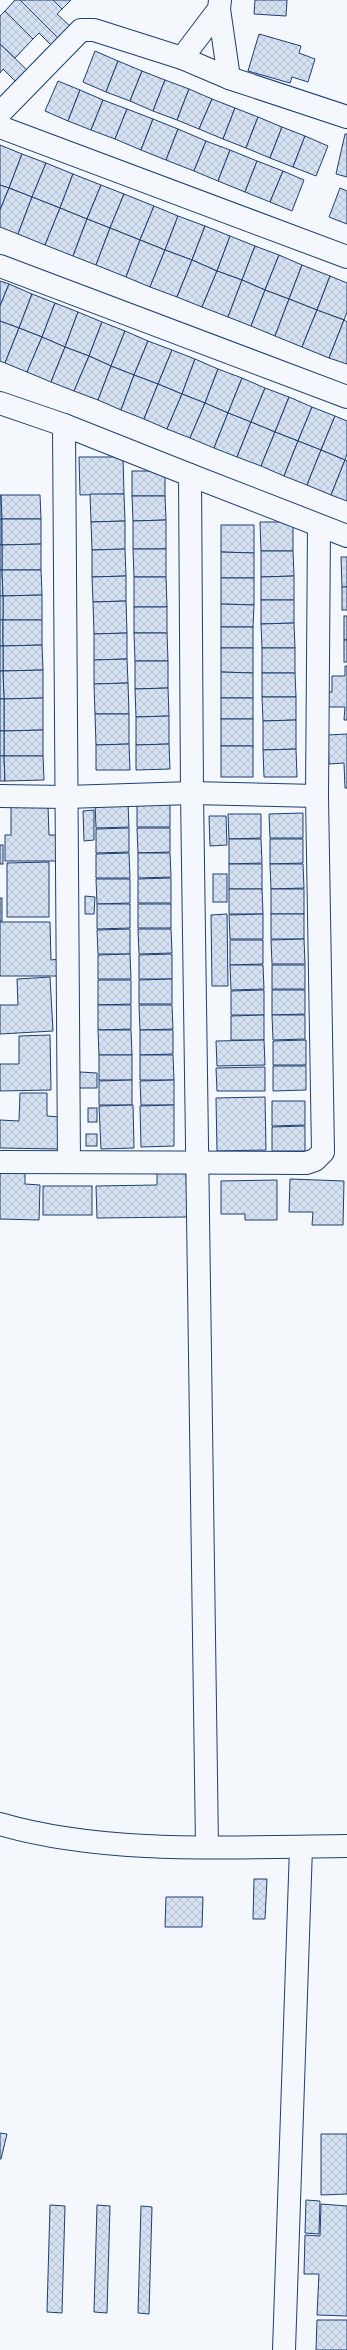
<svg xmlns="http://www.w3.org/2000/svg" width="347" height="2350" viewBox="0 0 347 2350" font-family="'Alegreya Sans',sans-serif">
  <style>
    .building { fill: url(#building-cross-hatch); stroke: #1d3f73 }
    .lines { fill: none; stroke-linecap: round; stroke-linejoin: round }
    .street-casing { stroke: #1d3f73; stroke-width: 24 }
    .street { stroke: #f4f7fb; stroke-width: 22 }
  </style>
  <defs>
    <pattern id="building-cross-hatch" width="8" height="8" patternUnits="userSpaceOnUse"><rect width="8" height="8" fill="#d5e0f0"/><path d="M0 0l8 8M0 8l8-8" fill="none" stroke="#b6c1d1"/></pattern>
  </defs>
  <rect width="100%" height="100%" fill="#f4f7fb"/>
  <g class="building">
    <path d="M15,0H20L58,38L51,45L39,33L33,39L5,11Z"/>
    <path d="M20,0H53L62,9L57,14L70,26L58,38Z"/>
    <path d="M53,0H71L62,9Z"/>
    <path d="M255,0H287L286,16L254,14Z"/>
    <path d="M5,11L33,39L15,58L0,44V16Z"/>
    <path d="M259,34L301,46L299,53L315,59L308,82L292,77L290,83L248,71Z"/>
    <path d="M0,44L27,70L15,81L3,69L0,73Z"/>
    <path d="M95,51L118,61L106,92L83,82Z"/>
    <path d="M118,61L142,71L130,101L106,92Z"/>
    <path d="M142,71L165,80L153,111L130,101Z"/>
    <path d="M165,80L189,89L177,120L153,111Z"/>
    <path d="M58,81L80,90L68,121L45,111Z"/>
    <path d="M189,89L212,99L199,129L177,120Z"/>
    <path d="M80,90L103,100L91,130L68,121Z"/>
    <path d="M212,99L235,108L223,139L199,129Z"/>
    <path d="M103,100L127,109L115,139L91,130Z"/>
    <path d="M235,108L258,117L246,148L223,139Z"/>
    <path d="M127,109L153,119L141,150L115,139Z"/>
    <path d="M258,117L282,127L270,158L246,148Z"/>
    <path d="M153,119L178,129L166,160L141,150Z"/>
    <path d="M282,127L305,136L293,167L270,158Z"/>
    <path d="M178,129L206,141L194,171L166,160Z"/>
    <path d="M345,134H347V177L336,174Z"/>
    <path d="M305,136L328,146L316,176L293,167Z"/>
    <path d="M206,141L230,150L218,181L194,171Z"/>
    <path d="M0,145L22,154L9,188L0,185Z"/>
    <path d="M230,150L257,161L245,192L218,181Z"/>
    <path d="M22,154L46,163L32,197L9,188Z"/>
    <path d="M257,161L283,171L270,202L245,192Z"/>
    <path d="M46,163L73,174L60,208L32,197Z"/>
    <path d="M283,171L304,180L292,211L270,202Z"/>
    <path d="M73,174L101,185L87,219L60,208Z"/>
    <path d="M0,185L9,188L0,210Z"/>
    <path d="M101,185L124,194L110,228L87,219Z"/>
    <path d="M9,188L32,197L18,234L0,227V210Z"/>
    <path d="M340,188L347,191V224L329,217Z"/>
    <path d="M124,194L154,206L140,240L110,228Z"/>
    <path d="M32,197L60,208L45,245L18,234Z"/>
    <path d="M154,206L178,216L165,250L140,240Z"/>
    <path d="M60,208L87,219L73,256L45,245Z"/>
    <path d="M178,216L205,226L192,260L165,250Z"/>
    <path d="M87,219L110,228L96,265L73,256Z"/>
    <path d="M205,226L230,236L217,271L192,260Z"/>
    <path d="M110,228L140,240L126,277L96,265Z"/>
    <path d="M230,236L255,246L242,280L217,271Z"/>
    <path d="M140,240L165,250L150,287L126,277Z"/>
    <path d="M255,246L279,255L265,290L242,280Z"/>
    <path d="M165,250L192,260L177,297L150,287Z"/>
    <path d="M279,255L302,265L289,299L265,290Z"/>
    <path d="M192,260L217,271L202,307L177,297Z"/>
    <path d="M302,265L330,276L317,310L289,299Z"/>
    <path d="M217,271L242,280L228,317L202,307Z"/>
    <path d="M330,276L347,283V312L344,320L317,310Z"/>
    <path d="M242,280L265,290L251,326L228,317Z"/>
    <path d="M0,281L9,284L0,306Z"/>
    <path d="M9,284L32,294L19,328L0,321V306Z"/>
    <path d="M265,290L289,299L275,336L251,326Z"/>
    <path d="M32,294L55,303L42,337L19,328Z"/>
    <path d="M289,299L317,310L302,347L275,336Z"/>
    <path d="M55,303L78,312L65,347L42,337Z"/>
    <path d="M317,310L344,320L329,358L302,347Z"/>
    <path d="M78,312L102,322L89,356L65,347Z"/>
    <path d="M344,320L347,322V364L329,358Z"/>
    <path d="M0,321L19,328L5,363L0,361Z"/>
    <path d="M102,322L125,331L111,366L89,356Z"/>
    <path d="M19,328L42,337L27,372L5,363Z"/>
    <path d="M125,331L148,341L134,375L111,366Z"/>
    <path d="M42,337L65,347L51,382L27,372Z"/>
    <path d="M148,341L172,350L158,384L134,375Z"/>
    <path d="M65,347L89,356L74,391L51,382Z"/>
    <path d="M172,350L195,359L182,394L158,384Z"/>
    <path d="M89,356L111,366L98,400L74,391Z"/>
    <path d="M195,359L218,369L205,403L182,394Z"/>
    <path d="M111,366L134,375L121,410L98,400Z"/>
    <path d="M218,369L242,378L228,413L205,403Z"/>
    <path d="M134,375L158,384L144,419L121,410Z"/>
    <path d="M242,378L265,388L251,422L228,413Z"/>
    <path d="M158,384L182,394L167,429L144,419Z"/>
    <path d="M265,388L289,397L275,432L251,422Z"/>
    <path d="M182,394L205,403L190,438L167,429Z"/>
    <path d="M289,397L312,407L298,441L275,432Z"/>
    <path d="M205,403L228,413L214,448L190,438Z"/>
    <path d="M312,407L335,416L321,450L298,441Z"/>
    <path d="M228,413L251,422L237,457L214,448Z"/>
    <path d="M335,416L347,421V454L345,460L321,450Z"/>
    <path d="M251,422L275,432L261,466L237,457Z"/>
    <path d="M275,432L298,441L284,476L261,466Z"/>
    <path d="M298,441L321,450L307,485L284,476Z"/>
    <path d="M321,450L345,460L331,495L307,485Z"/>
    <path d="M79,457H123L124,494L80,495Z"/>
    <path d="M345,460L347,461V501L331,495Z"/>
    <rect x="132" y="471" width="33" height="25"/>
    <path d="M90,494H124L125,521L91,522Z"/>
    <path d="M0,495H1L2,519L0,520Z"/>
    <path d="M1,495H40L41,519H2Z"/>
    <path d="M132,496H165L166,520L133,521Z"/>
    <path d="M2,519V545H0V520Z"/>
    <path d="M2,519H41V544L2,545Z"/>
    <path d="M166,520V549H133V521Z"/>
    <path d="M125,521V549L92,550L91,522Z"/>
    <path d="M260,522H293V551H261Z"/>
    <path d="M221,525H254V553L221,552Z"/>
    <path d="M41,544V570H2V545Z"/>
    <rect x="0" y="545" width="2" height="25"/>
    <path d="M125,549L126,576L92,577V550Z"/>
    <path d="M133,549H166V577H134Z"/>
    <path d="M261,551H293L294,576L261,577Z"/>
    <path d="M221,552L254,553V578H221Z"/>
    <path d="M341,557H347V587H342Z"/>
    <path d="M0,570H2L3,596H0Z"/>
    <path d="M2,570H41L42,595L3,596Z"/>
    <path d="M126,576V601L93,602L92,577Z"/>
    <path d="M294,576V600H261V577Z"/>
    <path d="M134,577H166L167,607H134Z"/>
    <path d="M221,578H254V605L221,604Z"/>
    <rect x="342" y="587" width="5" height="23"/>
    <path d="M42,595V620H3V596Z"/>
    <rect x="0" y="596" width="3" height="24"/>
    <path d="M261,600H294V623L261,624Z"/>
    <path d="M126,601L127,633L94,634L93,602Z"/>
    <path d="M221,604L254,605L253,627H221Z"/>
    <rect x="134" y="607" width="33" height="26"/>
    <rect x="344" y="616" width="3" height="24"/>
    <rect x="0" y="620" width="3" height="26"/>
    <path d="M3,620H42V645L3,646Z"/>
    <path d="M294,623L295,648H262L261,624Z"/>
    <rect x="221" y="627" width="32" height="21"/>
    <path d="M127,633V659L94,660V634Z"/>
    <path d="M134,633H167L168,661H135Z"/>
    <rect x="344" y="640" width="3" height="22"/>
    <path d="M42,645L43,670L3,671V646Z"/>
    <rect x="0" y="646" width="3" height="25"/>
    <path d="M221,648H253V673L221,672Z"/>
    <rect x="262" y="648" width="33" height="25"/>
    <path d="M127,659L128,683L94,684V660Z"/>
    <path d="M135,661H168V688L135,689Z"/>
    <path d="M345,666H347V720H344L345,707H324V692H332V676H345Z"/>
    <path d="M43,670V698L4,699L3,671Z"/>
    <path d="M0,671H3L4,699H0Z"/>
    <path d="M221,672L253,673V698H221Z"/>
    <path d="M262,673H295L296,697H262Z"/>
    <path d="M128,683L129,714H95L94,684Z"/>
    <path d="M168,688L169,716L136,717L135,689Z"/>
    <path d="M262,697H296V720L263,721Z"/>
    <path d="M43,698V730L4,731V699Z"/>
    <rect x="221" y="698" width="32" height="21"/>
    <rect x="0" y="699" width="4" height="32"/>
    <path d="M95,714H129V744L96,745Z"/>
    <path d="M169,716V744L136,745V717Z"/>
    <rect x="221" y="719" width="32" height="27"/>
    <path d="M296,720V749L263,750V721Z"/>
    <path d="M43,730V756H4V731Z"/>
    <rect x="0" y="731" width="4" height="25"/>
    <path d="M347,734V788H345L344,763L329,764L328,735Z"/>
    <path d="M129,744L130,770H96V745Z"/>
    <path d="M169,744L170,769L136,770V745Z"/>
    <rect x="221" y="746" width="32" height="31"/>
    <path d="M296,749L297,777H264L263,750Z"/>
    <path d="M0,756H4L5,781H0Z"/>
    <path d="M4,756H43L44,780L5,781Z"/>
    <path d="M170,802V827H137V803Z"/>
    <path d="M95,803H128L129,827L96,828Z"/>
    <path d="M11,806H48L49,835H62V861H5V835H11Z"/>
    <path d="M94,810V840L84,841L83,811Z"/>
    <path d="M303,813V838H270L269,814Z"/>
    <path d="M228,814H261V838L229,839Z"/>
    <path d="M209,816H226L227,845L210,846Z"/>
    <path d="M129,828V852L96,853V829Z"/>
    <path d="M137,828H170V852L138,853Z"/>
    <path d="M229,839H261L262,863L229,864Z"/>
    <path d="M270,839H303V863L270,864Z"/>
    <rect x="0" y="845" width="3" height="19"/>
    <path d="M129,853L130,878H96V854Z"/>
    <path d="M138,853H170L171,877L138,878Z"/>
    <path d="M49,862V917H7V863Z"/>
    <rect x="229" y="864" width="33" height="25"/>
    <path d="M270,864H303L304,888L271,889Z"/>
    <rect x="213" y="874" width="14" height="28"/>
    <path d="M171,878V903H138V879Z"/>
    <path d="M96,879H130V903L97,904Z"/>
    <path d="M229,889H262L263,914H229Z"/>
    <rect x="271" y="889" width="33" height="25"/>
    <path d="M85,896L95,897L94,914H85Z"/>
    <rect x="0" y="898" width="2" height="23"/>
    <path d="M97,904H130V928L97,929Z"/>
    <rect x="138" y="904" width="33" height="24"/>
    <path d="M227,914L228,986H212L211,915Z"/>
    <path d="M263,914V939H230L229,915Z"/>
    <rect x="271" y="914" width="33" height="25"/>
    <path d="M0,922H50L51,960L60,959V976H0Z"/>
    <path d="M130,929V954H98L97,930Z"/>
    <path d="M138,929H171L172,953L139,954Z"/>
    <path d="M304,939L305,964H272L271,940Z"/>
    <path d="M230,940H263V964L230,965Z"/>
    <path d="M130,954L131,979H98V955Z"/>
    <path d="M172,954V979H139V955Z"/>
    <path d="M230,965H263L264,989L231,990Z"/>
    <rect x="272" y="965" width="33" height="24"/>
    <path d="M50,977L53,1031L0,1034V1005H18L17,979Z"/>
    <path d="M172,979V1004H139V980Z"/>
    <path d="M98,980H131V1004L98,1005Z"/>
    <path d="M264,990V1015H231V991Z"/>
    <path d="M272,990H305V1014L272,1015Z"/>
    <path d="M98,1005H131V1029L98,1030Z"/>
    <path d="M139,1005H172L173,1029L140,1030Z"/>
    <path d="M264,1015V1040H231V1016Z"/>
    <path d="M272,1015H305V1039L273,1040Z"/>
    <path d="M98,1030H131L132,1055H99Z"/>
    <path d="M140,1030H173V1054L140,1055Z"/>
    <path d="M50,1035L51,1090L0,1091V1064H19V1036Z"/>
    <path d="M264,1040L265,1065L217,1066L216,1041Z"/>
    <path d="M306,1040V1065H273V1041Z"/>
    <rect x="99" y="1055" width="33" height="25"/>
    <path d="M140,1055H173L174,1080H140Z"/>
    <path d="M273,1066H306V1090L273,1091Z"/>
    <path d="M265,1067V1091H217L216,1068Z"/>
    <path d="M80,1072L97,1073V1088H79Z"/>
    <path d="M132,1080V1105H99V1081Z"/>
    <path d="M174,1080V1105H141L140,1081Z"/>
    <path d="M20,1093H47V1116L60,1117V1149L0,1148V1120L19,1121Z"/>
    <path d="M265,1097L266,1150L217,1151L216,1098Z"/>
    <path d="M272,1101H305V1125L272,1126Z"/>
    <path d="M133,1105L134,1148L101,1149L99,1106Z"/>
    <path d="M174,1105V1146L141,1147L140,1106Z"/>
    <rect x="88" y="1108" width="9" height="14"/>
    <path d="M305,1126V1151H272V1127Z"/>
    <rect x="86" y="1134" width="11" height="12"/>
    <path d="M157,1165H186L187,1217L97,1218L96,1186L157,1185Z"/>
    <path d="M0,1170L25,1171V1184L40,1185L39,1220L0,1219Z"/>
    <path d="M290,1179L344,1181L343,1225H312L313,1212H289Z"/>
    <path d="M277,1180V1220H245V1214H221V1181Z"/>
    <rect x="43" y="1186" width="49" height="29"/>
    <path d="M254,1879H267L265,1919H253Z"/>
    <path d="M166,1897H203L202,1927H165Z"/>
    <path d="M0,2133L7,2134L1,2159H0Z"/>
    <path d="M321,2134H347V2194L321,2195Z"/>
    <path d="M306,2200L320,2201L319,2234L305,2233Z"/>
    <path d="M321,2204L347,2206V2316L317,2315L319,2274H304L305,2235L320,2236Z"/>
    <path d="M50,2205L65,2206L62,2313L47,2312Z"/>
    <path d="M97,2205L110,2206L107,2313L94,2312Z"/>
    <path d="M141,2206L152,2207L149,2314L138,2313Z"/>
    <path d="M317,2320H347V2350H316Z"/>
  </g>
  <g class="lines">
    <g class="street-casing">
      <g id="street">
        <path d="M219,9L229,78"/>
        <path d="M182,58L229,78L347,117"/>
        <path d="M0,113L81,30H94L182,58L219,9L220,0"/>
        <path d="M0,127L347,257"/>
        <path d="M0,266L347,397"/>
        <path d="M0,403L64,425L190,475L192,793L207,1847"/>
        <path d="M64,425L69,1162"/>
        <path d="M190,475L347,536"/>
        <path d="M0,796L66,797L192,793L317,796L319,526"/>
        <path d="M0,1162L306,1163L315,1160L323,1152L317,796"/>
        <path d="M0,1824C106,1855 236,1847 347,1846"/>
        <path d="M284,2350L301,1847"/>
      </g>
    </g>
    <use href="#street" class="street"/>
  </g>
</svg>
